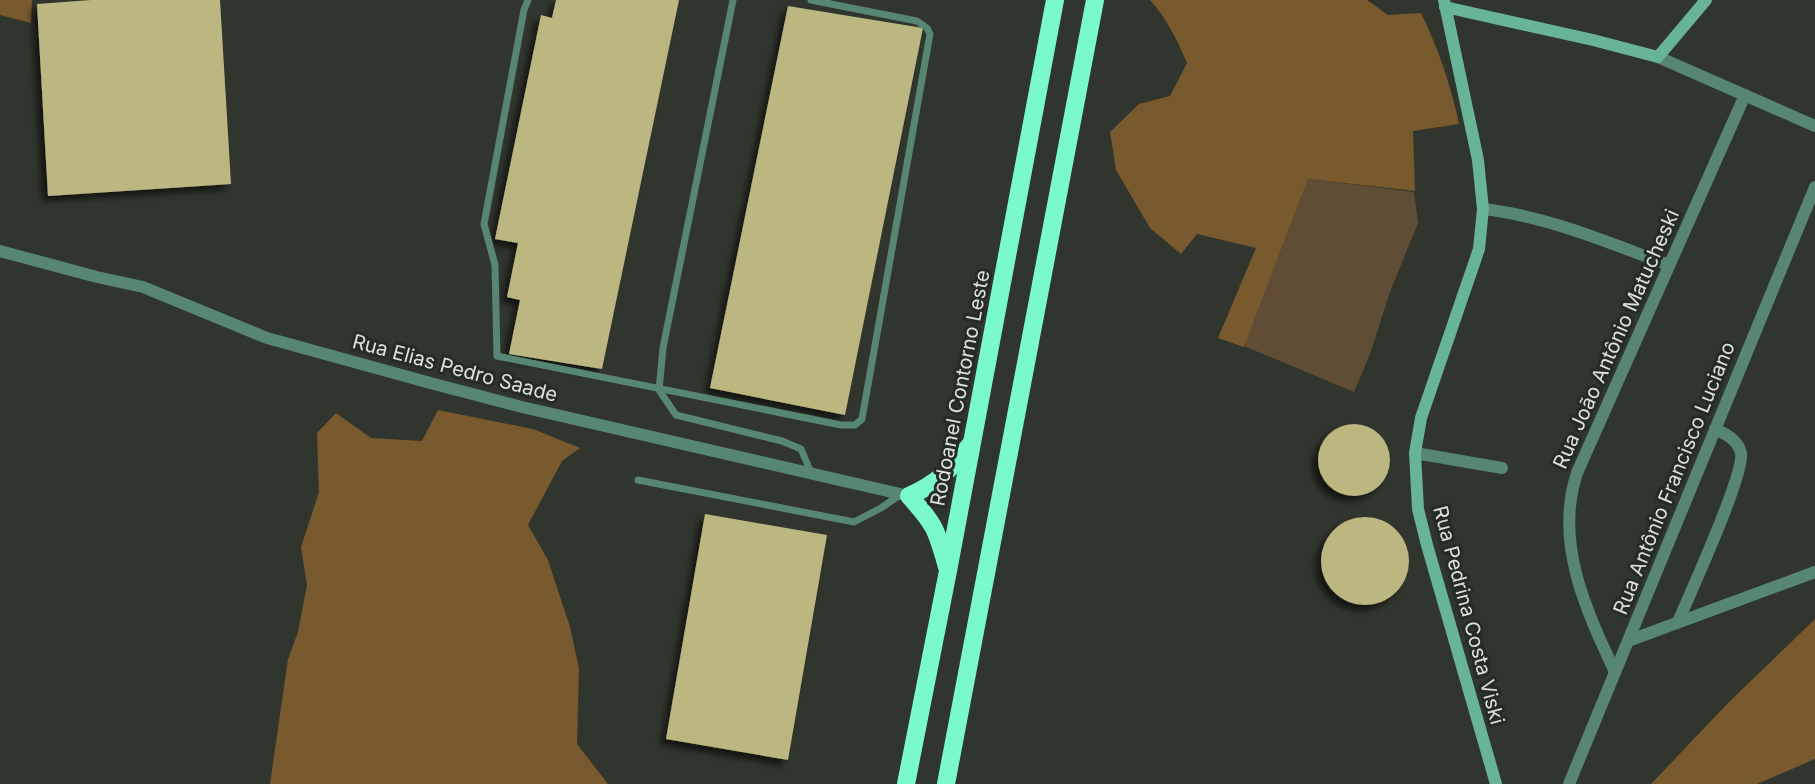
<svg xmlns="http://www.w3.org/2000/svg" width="1815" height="784" viewBox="0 0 1815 784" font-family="Inter,sans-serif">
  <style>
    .green { fill: #604d35 }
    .forest { fill: #79592e }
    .building { fill: #bcb780; filter: url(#shadow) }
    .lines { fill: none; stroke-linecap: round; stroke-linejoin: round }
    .lane { stroke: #578673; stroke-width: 7 }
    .street { stroke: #578673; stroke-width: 12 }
    .secondary { stroke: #67b496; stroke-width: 12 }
    .highway { stroke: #7af9ca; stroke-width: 18 }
    .labels { text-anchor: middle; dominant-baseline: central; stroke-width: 6; stroke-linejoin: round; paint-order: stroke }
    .street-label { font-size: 20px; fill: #dde1db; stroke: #262b23 }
  </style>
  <defs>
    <filter id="shadow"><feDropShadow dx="-5.5" dy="5.5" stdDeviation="3" flood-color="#0009"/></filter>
  </defs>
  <rect width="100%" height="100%" fill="#30352d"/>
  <path class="green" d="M1308,179L1414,192L1418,223L1390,292L1370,354L1354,392L1244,346Z"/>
  <g class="forest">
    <path d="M0,0H32L31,23L0,15Z"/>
    <path d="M1150,0H1367L1388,15L1421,13C1438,48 1451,85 1459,124L1413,131L1415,191L1308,179L1244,347L1218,338L1256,248L1197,234L1181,254L1150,228L1116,170L1110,132L1139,104L1170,96L1187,63C1178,42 1166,17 1150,0Z"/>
    <path d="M438,410L533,429L580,448L562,461L528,525L548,560L570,627L579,668L577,744L608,784H270L288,659L298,632L307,585L301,547L319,492L317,433L336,413L371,438L422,441Z"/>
    <path d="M1815,619V759L1757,784H1651L1729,702Z"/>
  </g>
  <g class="building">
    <path d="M91,0H220L231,184L48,196L37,4Z"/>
    <path d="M556,0H679L602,369L509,354L520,300L507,297L518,243L495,239L541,15L552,18Z"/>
    <path d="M788,6L923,28L845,415L710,388Z"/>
    <circle cx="1354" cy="460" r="36"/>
    <path d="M705,514L827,535L788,760L666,739Z"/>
    <circle cx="1365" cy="561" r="44"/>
  </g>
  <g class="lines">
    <g class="lane">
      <path d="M528,0L524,10L484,224L495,265L497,356L841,425H855L862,419L930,34L927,28L917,21L811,0"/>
      <path d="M733,0L663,348L659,390L676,415L782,441L801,449L812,475"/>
      <path d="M638,480L854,522L881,508L900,495"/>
    </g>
    <g class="street">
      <path d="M1658,57L1815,126"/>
      <path d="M1483,209C1547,216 1609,243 1669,265"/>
      <path d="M0,251L97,277L143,287L267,338L434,384L522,407L909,496"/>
      <path d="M1415,453L1502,468"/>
      <path d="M1678,622C1689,596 1745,474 1741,453C1738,440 1726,434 1715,429"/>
      <path d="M1628,641L1815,572"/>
      <path d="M1615,672C1586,610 1554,542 1577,473L1745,95"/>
      <path d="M1569,784L1815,187"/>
    </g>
    <g class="secondary">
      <path d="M1444,0L1478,160L1483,209L1479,249L1421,418L1415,453L1418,509L1427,545L1496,784"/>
      <path d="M1445,7L1593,40L1658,57L1706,0"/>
    </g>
    <g class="highway">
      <path d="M947,567C937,531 935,524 909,496C940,482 950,469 971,444"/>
      <path d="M906,784L948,571L1055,0"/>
      <path d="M946,784L1095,0"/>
    </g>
  </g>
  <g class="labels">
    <g class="street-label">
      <text transform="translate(1616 339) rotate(-66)">Rua João Antônio Matucheski</text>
      <text transform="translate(455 368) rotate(15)">Rua Elias Pedro Saade</text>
      <text transform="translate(960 388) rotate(-79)">Rodoanel Contorno Leste</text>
      <text transform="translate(1674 478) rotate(-68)">Rua Antônio Francisco Luciano</text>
      <text transform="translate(1469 615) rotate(75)">Rua Pedrina Costa Viski</text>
    </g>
  </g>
</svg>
